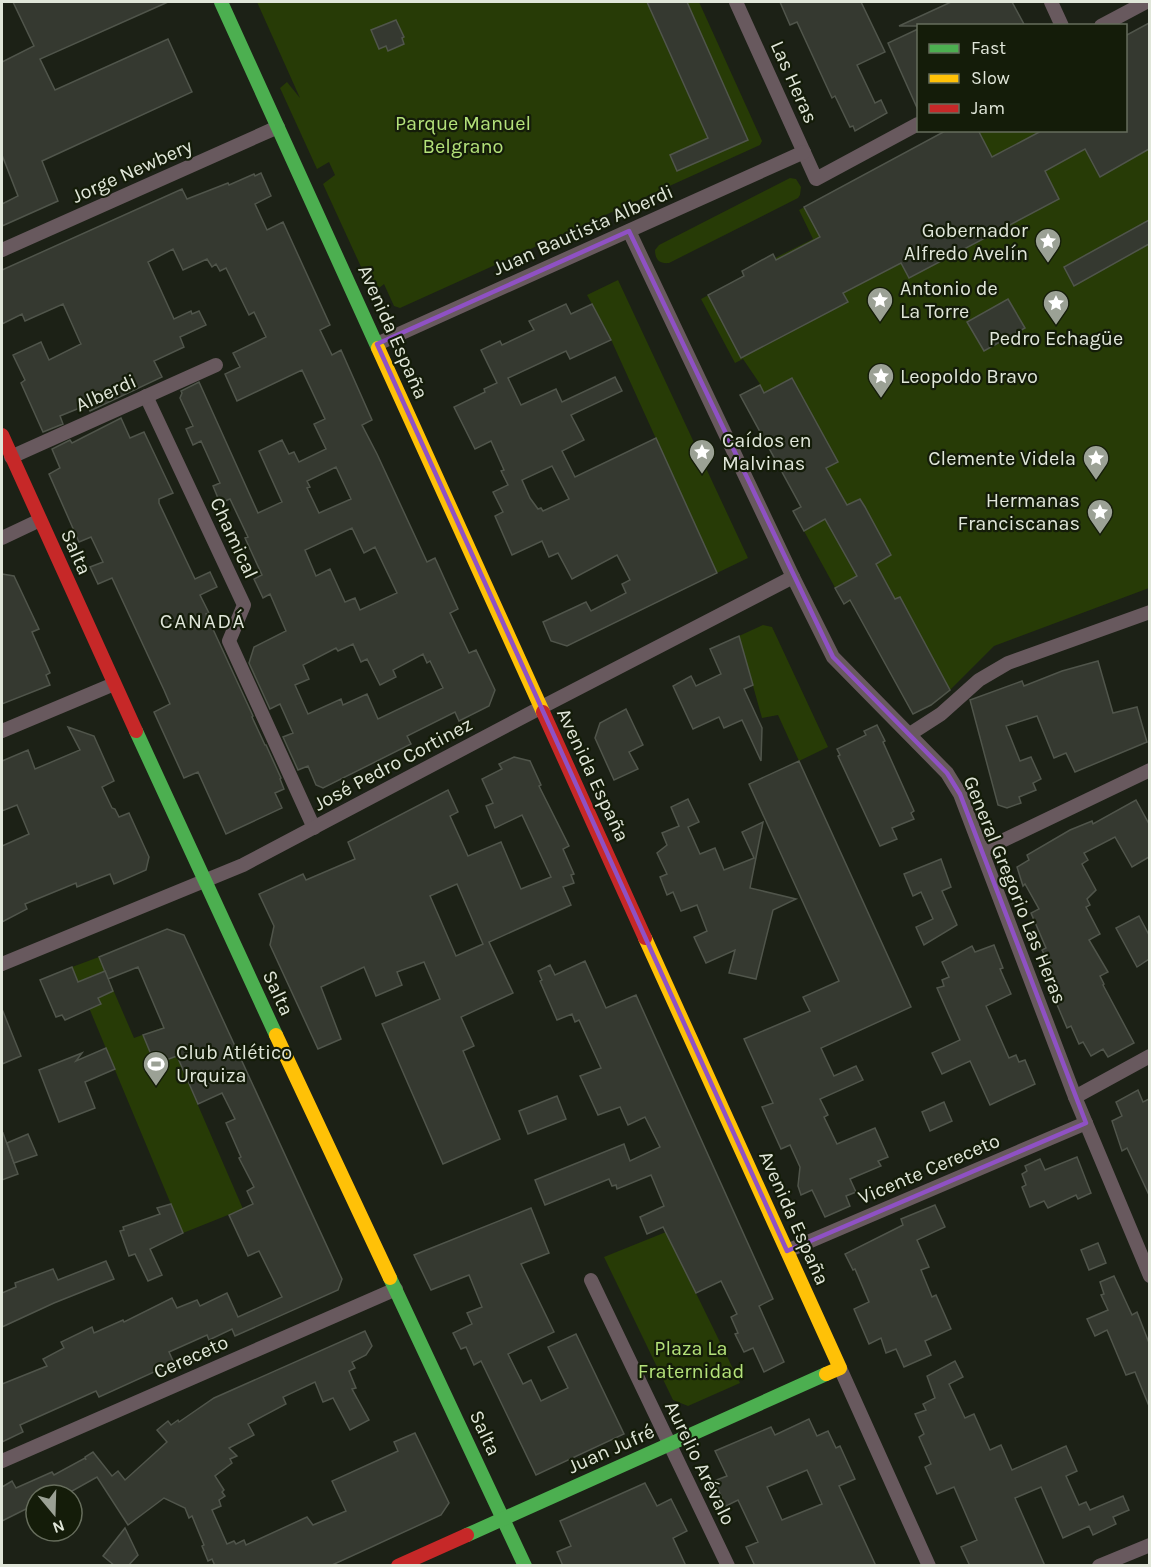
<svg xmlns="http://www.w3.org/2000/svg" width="1151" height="1567" viewBox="0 0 1151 1567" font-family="Karla,sans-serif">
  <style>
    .green { fill: #273b06 }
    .building { fill: #353930; stroke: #50554b; stroke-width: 1.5; fill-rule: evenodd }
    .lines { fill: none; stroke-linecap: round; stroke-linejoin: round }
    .street { stroke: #68595e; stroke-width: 14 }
    .fast { stroke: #4caf50; stroke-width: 14 }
    .slow { stroke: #ffc107; stroke-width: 14 }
    .jam { stroke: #c62828; stroke-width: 14 }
    .marked { fill: none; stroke: #8f51c4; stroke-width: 4.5; stroke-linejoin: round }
    .labels { text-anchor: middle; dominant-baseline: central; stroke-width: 4.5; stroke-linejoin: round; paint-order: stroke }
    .street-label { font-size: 20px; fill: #e0e6d9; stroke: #141c09 }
    .park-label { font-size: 20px; fill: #b4e27a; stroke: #141c09 }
    .poi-label { font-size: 20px; fill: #e0e6d9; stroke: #141c09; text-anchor: start }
    .neighbourhood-label { font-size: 21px; letter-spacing: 1.5px; fill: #e0e6d9; stroke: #141c09 }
  </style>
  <rect width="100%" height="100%" fill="#1c2116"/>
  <g class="green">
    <path d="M257,2H699L762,141L760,145L400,308L394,306L384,284L373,293L323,184L335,175L329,162L317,169L280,88L287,82L300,98Z"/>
    <path d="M1149,23V588L994,646L950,690L931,705L913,714L851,601L844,604L793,511L801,506L740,395L760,384L743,359L735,363L701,299L744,276L742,271L773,254L775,258L813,239L799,210L947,131L1126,130V36Z"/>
    <path d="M790,178L796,179L801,187L800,195L798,198L669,263C660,264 655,260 655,250L659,245Z"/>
    <path d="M618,280L748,558L717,573L608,333L587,295Z"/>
    <path d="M763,625L772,627L828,747L799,761L778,715L762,718L739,636Z"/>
    <path d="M99,957L134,1038L164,1027L243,1209L183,1233L72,967Z"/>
    <path d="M666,1232L740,1383L688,1406L673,1400L604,1257Z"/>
  </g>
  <g class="building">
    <path d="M13,2H168L40,59L55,90L168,39L192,92L42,161L58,201L2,226V204L18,196L2,155V62L34,46Z"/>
    <path d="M647,2H687L748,140L677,171L670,155L708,138Z"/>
    <path d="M780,2H861L885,52L857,65L875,103L881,100L887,113L855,131L853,126L850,127L835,96L832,98L797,22L790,25Z"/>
    <path d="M951,2H1012L1025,26H899Z"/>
    <path d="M396,20L404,37L402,38L404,44L388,51L386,46L379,49L371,30Z"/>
    <path d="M1149,23V149L1100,177L1085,149L1045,171L1059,199L909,278L901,263L843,293L848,302L741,358L708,295L744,276L742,271L773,254L776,260L820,237L804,207L947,130H978L992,157L1043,130H1125V36Z"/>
    <path d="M918,29V110L888,43Z"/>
    <path d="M261,173L271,196L255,204L267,230L283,222L330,325L320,330L332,355L341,350L372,420L362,425L377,454L427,562L435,558L458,609L450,613L469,653L476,650L495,690L489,706L459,721L455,712L407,736L411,744L323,788L316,785L308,766L298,770L283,737L293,733L280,704L270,709L249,663L254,647L286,631L270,594L263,598L254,579L262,575L245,538L248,537L230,499L220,503L213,486L220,483L201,441L193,445L186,429L193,426L180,398L182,393L181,391L199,382L258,513L282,502L259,451L282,440L289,454L294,452L299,462L326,449L314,424L325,419L302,370L237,401L225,374L240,367L233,353L266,337L254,312L249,315L226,268L220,271L216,264L212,267L207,259L183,270L173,249L148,262L174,319L191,311L192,314L199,311L206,325L180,337L184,347L154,361L162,377L90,411L87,405L60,416L63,424L43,432L21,383L25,380L13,355L41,342L49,360L81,344L80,342L63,304L25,321L22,314L2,324V270L182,189L187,199L228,183L229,185L254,174L255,176ZM336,467L351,499L319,513L307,488L310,487L307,481ZM352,528L364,553L375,547L397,593L360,610L355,598L345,602L330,569L316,576L305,550ZM353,644L361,662L367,659L380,685L396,677L393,670L423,654L427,663L430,661L443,688L378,719L367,694L343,705L341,699L308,714L295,685L309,679L303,665L336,648L338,651Z"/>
    <path d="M1149,220V244L1074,286L1064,267Z"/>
    <path d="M1008,299L1025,328L984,351L967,322Z"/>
    <path d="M566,304L571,314L592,304L611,340L570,359L566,351L508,378L521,405L556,389L562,402L615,377L622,391L571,415L584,440L562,451L575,477L656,438L717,573L567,646L551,641L543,622L586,602L591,611L626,593L622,584L630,580L617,555L572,579L558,553L549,557L542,541L512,555L495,516L503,512L493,492L508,485L501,471L504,470L491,441L475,449L454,407L485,392L484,389L497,383L481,350L500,341L502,345L534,330L529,321ZM552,466L569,499L543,511L541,508L538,509L530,498L522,480Z"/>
    <path d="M792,378L838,462L826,468L847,505L860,499L865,507L891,555L876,564L895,599L900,597L950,690L931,705L913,714L850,600L844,604L835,588L857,576L825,519L804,531L793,511L801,507L740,395L760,385L764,393Z"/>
    <path d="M121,418L130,438L144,432L173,493L159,499V503L195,579L210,572L217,587L200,595L209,613L206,614L253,716L252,717L265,745H266L281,778L280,779L284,789L275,793L282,808L226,834L198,772L184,778L154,712L170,704L164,690L112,578L98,584L90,567L103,562L91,537L79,542L49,474L60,468L52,449L70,440L72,443Z"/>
    <path d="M2,574L14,576L39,629L32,632L50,673L46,675L50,685L2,704Z"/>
    <path d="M739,636L753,685L744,689L762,728L761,761L742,720L724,728L719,717L693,729L673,686L691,676L696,686L721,674L710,649Z"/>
    <path d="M1098,661L1113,713L1137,707L1147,742L1075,772L1066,753L1054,758L1037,716L1006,726L1020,761L1031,757L1041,779L1033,783L1036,790L1019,797L1021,803L1007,808L998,805L970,700L1022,681L1024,686L1062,671Z"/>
    <path d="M626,709L643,745L629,752L638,769L614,780L595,738L600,723Z"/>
    <path d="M877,725L885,741L883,742L914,811L911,813L914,819L892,828L897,839L880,846L838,756L840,755L837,749L866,735L864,731Z"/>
    <path d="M68,727L94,736L114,781L102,787L112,808L115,809L119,817L129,813L149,857L146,870L114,884L110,874L77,887L76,883L25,904L27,909L2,922V846L29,834L17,805L2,811V761L28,750L35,769L80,750Z"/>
    <path d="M514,757L530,761L541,785L539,786L569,846L563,849L574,874L571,875L574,883L563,887L571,905L489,942L513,993L461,1017L474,1046L463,1051L500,1139L443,1164L382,1024L440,999L424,962L397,972L402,985L376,996L364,967L321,987L341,1039L318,1049L270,945L274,926L259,894L303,874L306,880L355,859L348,842L448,790L458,812L450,816L468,856L501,842L521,889L551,877L522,815L495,828L486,806L493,803L482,779L502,769L499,764ZM457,884L483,944L456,956L430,896Z"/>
    <path d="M799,761L911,1007L821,1048L834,1076L856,1066L863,1080L820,1099L828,1115L824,1117L837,1144L875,1128L888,1157L878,1161L881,1166L850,1179L856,1192L846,1196L850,1206L825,1217L812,1190L801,1195L798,1186L800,1167L790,1145L781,1149L762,1107L773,1103L744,1039L810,1011L803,997L839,981L749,784Z"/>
    <path d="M688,799L699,822L688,827L700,854L715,848L724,870L754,858L742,832L763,822L750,888L796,899L773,910L756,979L729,973L735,950L706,963L694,937L707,931L697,905L681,911L673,892L667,895L660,877L667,874L657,853L667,845L662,833L679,826L671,807Z"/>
    <path d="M1136,800L1149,824V857L1132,867L1115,837L1084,853L1088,860L1082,864L1096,890L1087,899L1090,905L1086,907L1100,934L1089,940L1108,972L1100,976L1104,984L1103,985L1134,1043L1108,1057L1103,1049L1091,1056L1083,1042L1079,1044L1071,1026L1067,1028L1042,969L1050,965L1042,950L1046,948L1031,913L1039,909L1025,884L1023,886L1017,867L1029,860L1027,855L1070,830L1092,821L1093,824Z"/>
    <path d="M941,859L951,887L942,891L957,925L924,945L916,927L933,919L921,892L913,896L904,874Z"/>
    <path d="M1139,916L1149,935V959L1137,967L1116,928Z"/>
    <path d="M167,929L184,935L342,1279L338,1290L235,1336L232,1329L209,1340L207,1335L169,1352L174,1363L99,1397L96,1391L20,1425L23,1432L2,1442V1384L47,1366L43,1359L64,1348L61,1342L92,1327L94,1333L123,1320L124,1322L172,1298L177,1308L197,1300L200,1306L227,1293L238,1317L282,1297L259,1251L248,1256L229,1215L253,1204L247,1191L254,1187L239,1158L241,1157L226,1123L235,1119L222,1093L198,1104L177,1056L155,1064L143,1035L164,1028L138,967L108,979L99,957Z"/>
    <path d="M994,945L1003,968L1000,969L1011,994L986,1006L1009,1058L1016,1055L1019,1062L1025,1060L1035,1084L990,1105L970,1061L942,1074L932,1053L960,1040L937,988L944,986L942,980L949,977L942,962L972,946L975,952Z"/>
    <path d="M585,961L606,1008L636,995L773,1299L759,1306L784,1362L764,1372L753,1348L744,1352L735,1334L738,1333L731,1317L737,1314L721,1281L696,1293L663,1227L647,1234L640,1217L664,1206L651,1175L617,1189L616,1185L612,1186L609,1179L545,1205L535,1180L624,1144L630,1161L660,1147L645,1117L628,1125L620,1107L598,1115L580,1076L601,1068L579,1020L575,1022L572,1014L557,1020L540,981L542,980L538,971L550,965L555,975Z"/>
    <path d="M72,967L78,982L105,971L113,991L98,998L101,1004L65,1020L62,1015L56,1017L40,980Z"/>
    <path d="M2,1009L21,1056L2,1064Z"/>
    <path d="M106,1048L115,1069L85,1082L95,1108L59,1122L39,1070L82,1053L76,1061Z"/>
    <path d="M1138,1090L1143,1102L1149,1099V1195L1127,1148L1122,1151L1112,1121L1122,1116L1116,1102Z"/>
    <path d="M557,1096L566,1119L528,1134L519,1111Z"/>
    <path d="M944,1102L952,1121L930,1131L922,1112Z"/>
    <path d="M3,1133L18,1174L2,1180V1134Z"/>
    <path d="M28,1134L37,1155L14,1163L7,1143Z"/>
    <path d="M1077,1157L1091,1193L1078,1199L1076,1195L1048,1208L1044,1201L1030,1207L1022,1187L1026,1185L1022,1174L1027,1171L1025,1166L1040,1159L1045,1170Z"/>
    <path d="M171,1204L183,1233L150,1249L162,1275L148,1281L135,1254L129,1256L120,1231L124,1230L123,1227L160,1214L157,1208Z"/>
    <path d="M935,1205L945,1227L917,1240L929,1267L921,1270L932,1297L936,1295L951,1329L925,1341L931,1355L904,1367L896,1349L886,1353L881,1338L869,1344L854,1309L869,1302L855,1269L853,1270L845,1254L903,1225L901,1219Z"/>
    <path d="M531,1208L549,1253L521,1264L554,1332L508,1354L523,1384L531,1380L541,1401L568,1388L548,1347L576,1334L624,1434L536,1475L481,1361L474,1365L466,1347L461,1349L453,1333L472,1324L467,1313L482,1307L469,1275L431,1290L414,1255Z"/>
    <path d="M1098,1243L1106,1263L1089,1270L1081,1250Z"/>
    <path d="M106,1261L114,1279L54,1303L2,1327V1293L16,1287L15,1283L53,1269L58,1280Z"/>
    <path d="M1114,1276L1132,1315L1137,1312L1149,1343V1406L1135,1372L1126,1375L1107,1330L1095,1336L1087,1319L1108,1310L1101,1295L1104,1294L1100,1282Z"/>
    <path d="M365,1331L372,1346L366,1355L352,1362L355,1368L349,1371L356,1388L352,1389L369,1420L350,1430L333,1398L323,1402L315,1382L283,1397L286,1404L248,1424L254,1435L229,1448L237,1456L230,1459L232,1463L215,1476L224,1490L222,1492L225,1496L219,1500L221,1506L212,1510L227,1544L234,1541L236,1544L244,1540L246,1545L307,1517L313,1525L346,1511L332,1481L398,1451L394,1442L415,1433L449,1503L441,1515L330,1566H215L212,1559L208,1561L202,1546L204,1545L192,1516L189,1518L185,1508L164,1498L128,1525L97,1477L65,1495H59L57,1491L49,1495H36V1504L2,1521V1487L12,1481L16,1488L52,1472L54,1475L85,1458L86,1460L85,1457L93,1452L112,1476L118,1471L125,1480L167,1442L157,1430L168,1421L171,1425L178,1420L179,1422L214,1398Z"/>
    <path d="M955,1361L963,1377L949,1384L965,1418L974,1414L990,1450L1001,1445L1012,1470L1066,1446L1077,1471L1066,1476L1079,1505L1086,1502L1090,1510L1123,1496L1129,1510L1113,1517L1116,1524L1093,1535L1089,1526L1063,1538L1041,1487L1015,1498L1045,1566H970L961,1547L977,1540L954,1487L937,1494L925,1467L931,1464L919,1437L924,1434L915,1414L926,1410L923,1404L935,1398L927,1376Z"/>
    <path d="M809,1419L817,1436L828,1431L836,1448L840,1446L855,1479L839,1486L876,1566H755L746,1547L758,1542L738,1500L726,1506L714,1481L727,1476L715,1451L771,1427L775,1435ZM807,1470L822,1504L782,1520L767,1487Z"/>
    <path d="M645,1483L657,1506L671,1499L687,1531L673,1538L686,1566H563L557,1552L571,1546L560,1521Z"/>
    <path d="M125,1528L138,1555L128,1566H115L103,1556Z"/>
  </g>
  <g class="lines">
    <g class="street">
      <path d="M736,2L816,179L918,124"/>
      <path d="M1051,2L1062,26"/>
      <path d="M1101,26L1146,2"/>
      <path d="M629,231L793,577L833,657L947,773L960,794L1075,1097L1150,1276"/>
      <path d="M2,250L278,127"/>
      <path d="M377,344L804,152"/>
      <path d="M146,396L244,605L229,641L314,828"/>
      <path d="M11,457L216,365"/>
      <path d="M2,538L40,520"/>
      <path d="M2,731L114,684"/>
      <path d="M910,734L941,714L979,680L1008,663L1150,612"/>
      <path d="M983,850L1150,770"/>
      <path d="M2,964L243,865L540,708L793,577"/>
      <path d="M1075,1097L1150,1056"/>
      <path d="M787,1251L1086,1123"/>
      <path d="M591,1280L728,1566"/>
      <path d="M840,1368L929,1566"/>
      <path d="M2,1461L396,1289"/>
      <path d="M1099,1566L1150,1545"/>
    </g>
    <g class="fast">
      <path d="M221,2L378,348"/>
      <path d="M136,731L276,1035"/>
      <path d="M390,1278L525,1566"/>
      <path d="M467,1535L826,1374"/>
    </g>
    <g class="slow">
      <path d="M378,348L543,712"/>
      <path d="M645,938L840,1368L826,1374"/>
      <path d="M276,1035L390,1278"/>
    </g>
    <g class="jam">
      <path d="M2,435L136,731"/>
      <path d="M543,712L645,938"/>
      <path d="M398,1566L467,1535"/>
    </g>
  </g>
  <path class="marked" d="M629,231L833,657L947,773L960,794L1086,1123L787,1251L377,344Z"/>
  <defs>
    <g id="sight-pin" transform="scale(1.35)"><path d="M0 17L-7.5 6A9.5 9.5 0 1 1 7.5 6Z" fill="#9ba195" stroke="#141c09"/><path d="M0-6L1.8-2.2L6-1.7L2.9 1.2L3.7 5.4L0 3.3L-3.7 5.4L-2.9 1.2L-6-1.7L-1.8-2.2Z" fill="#fff"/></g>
    <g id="stadium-pin" transform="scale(1.35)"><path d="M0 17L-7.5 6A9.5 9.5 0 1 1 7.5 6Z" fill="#9ba195" stroke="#141c09"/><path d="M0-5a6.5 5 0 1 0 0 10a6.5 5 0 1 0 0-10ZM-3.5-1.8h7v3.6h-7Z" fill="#fff"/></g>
  </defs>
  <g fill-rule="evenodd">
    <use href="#sight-pin" x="1048" y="241"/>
    <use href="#sight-pin" x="880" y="300"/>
    <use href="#sight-pin" x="1056" y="303"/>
    <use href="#sight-pin" x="881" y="376"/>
    <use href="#sight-pin" x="702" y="452"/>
    <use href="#sight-pin" x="1096" y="458"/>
    <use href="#sight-pin" x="1100" y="512"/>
    <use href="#stadium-pin" x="156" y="1064"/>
  </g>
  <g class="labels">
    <g class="street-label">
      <text transform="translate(794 82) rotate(66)">Las Heras</text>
      <text transform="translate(132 171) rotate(-24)">Jorge Newbery</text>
      <text transform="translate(583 230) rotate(-24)">Juan Bautista Alberdi</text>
      <text transform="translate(393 332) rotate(66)">Avenida España</text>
      <text transform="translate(106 393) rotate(-24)">Alberdi</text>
      <text transform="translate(234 538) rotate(65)">Chamical</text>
      <text transform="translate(76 552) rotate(66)">Salta</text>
      <text transform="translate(393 764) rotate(-28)">José Pedro Cortinez</text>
      <text transform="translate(593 775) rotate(65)">Avenida España</text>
      <text transform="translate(1015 890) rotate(68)">General Gregorio Las Heras</text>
      <text transform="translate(278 993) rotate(65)">Salta</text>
      <text transform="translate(929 1169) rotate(-23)">Vicente Cereceto</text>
      <text transform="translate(794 1218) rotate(66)">Avenida España</text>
      <text transform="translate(191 1357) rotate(-24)">Cereceto</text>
      <text transform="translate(485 1433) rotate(65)">Salta</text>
      <text transform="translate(611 1449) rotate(-24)">Juan Jufré</text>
      <text transform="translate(700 1463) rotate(64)">Aurelio Arévalo</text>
    </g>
    <g class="park-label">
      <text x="463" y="123">Parque Manuel<tspan x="463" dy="23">Belgrano</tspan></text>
      <text x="691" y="1348">Plaza La<tspan x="691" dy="23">Fraternidad</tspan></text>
    </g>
    <g class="poi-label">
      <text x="1028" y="230" text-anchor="end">Gobernador<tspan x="1028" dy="23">Alfredo Avelín</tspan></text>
      <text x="900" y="288">Antonio de<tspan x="900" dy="23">La Torre</tspan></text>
      <text x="1056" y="338" text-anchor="middle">Pedro Echagüe</text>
      <text x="900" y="376">Leopoldo Bravo</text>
      <text x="722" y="440">Caídos en<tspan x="722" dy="23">Malvinas</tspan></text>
      <text x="1076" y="458" text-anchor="end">Clemente Videla</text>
      <text x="1080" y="500" text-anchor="end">Hermanas<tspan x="1080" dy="23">Franciscanas</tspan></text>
      <text x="176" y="1052">Club Atlético<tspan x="176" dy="23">Urquiza</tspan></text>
    </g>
    <g class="neighbourhood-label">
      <text x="203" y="621">CANADÁ</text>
    </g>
  </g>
  <rect width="1151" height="1567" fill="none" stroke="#e0e6d9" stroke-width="6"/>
  <rect x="917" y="24" width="210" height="108" fill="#141c09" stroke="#666d5c" stroke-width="1.5"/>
  <rect x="929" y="44" width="30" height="9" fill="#4caf50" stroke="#666d5c" stroke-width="1.5"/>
  <text x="971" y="54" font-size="18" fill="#e0e6d9">Fast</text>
  <rect x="929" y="74" width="30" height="9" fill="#ffc107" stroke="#666d5c" stroke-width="1.5"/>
  <text x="971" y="84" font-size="18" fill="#e0e6d9">Slow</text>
  <rect x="929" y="104" width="30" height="9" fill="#c62828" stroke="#666d5c" stroke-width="1.5"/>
  <text x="971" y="114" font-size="18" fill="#e0e6d9">Jam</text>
  <g transform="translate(54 1513) rotate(161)"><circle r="28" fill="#141c09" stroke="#666d5c" stroke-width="1.5"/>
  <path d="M0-4.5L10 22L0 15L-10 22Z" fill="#9ba195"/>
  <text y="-9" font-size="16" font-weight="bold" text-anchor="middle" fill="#e0e6d9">N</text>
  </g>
</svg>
